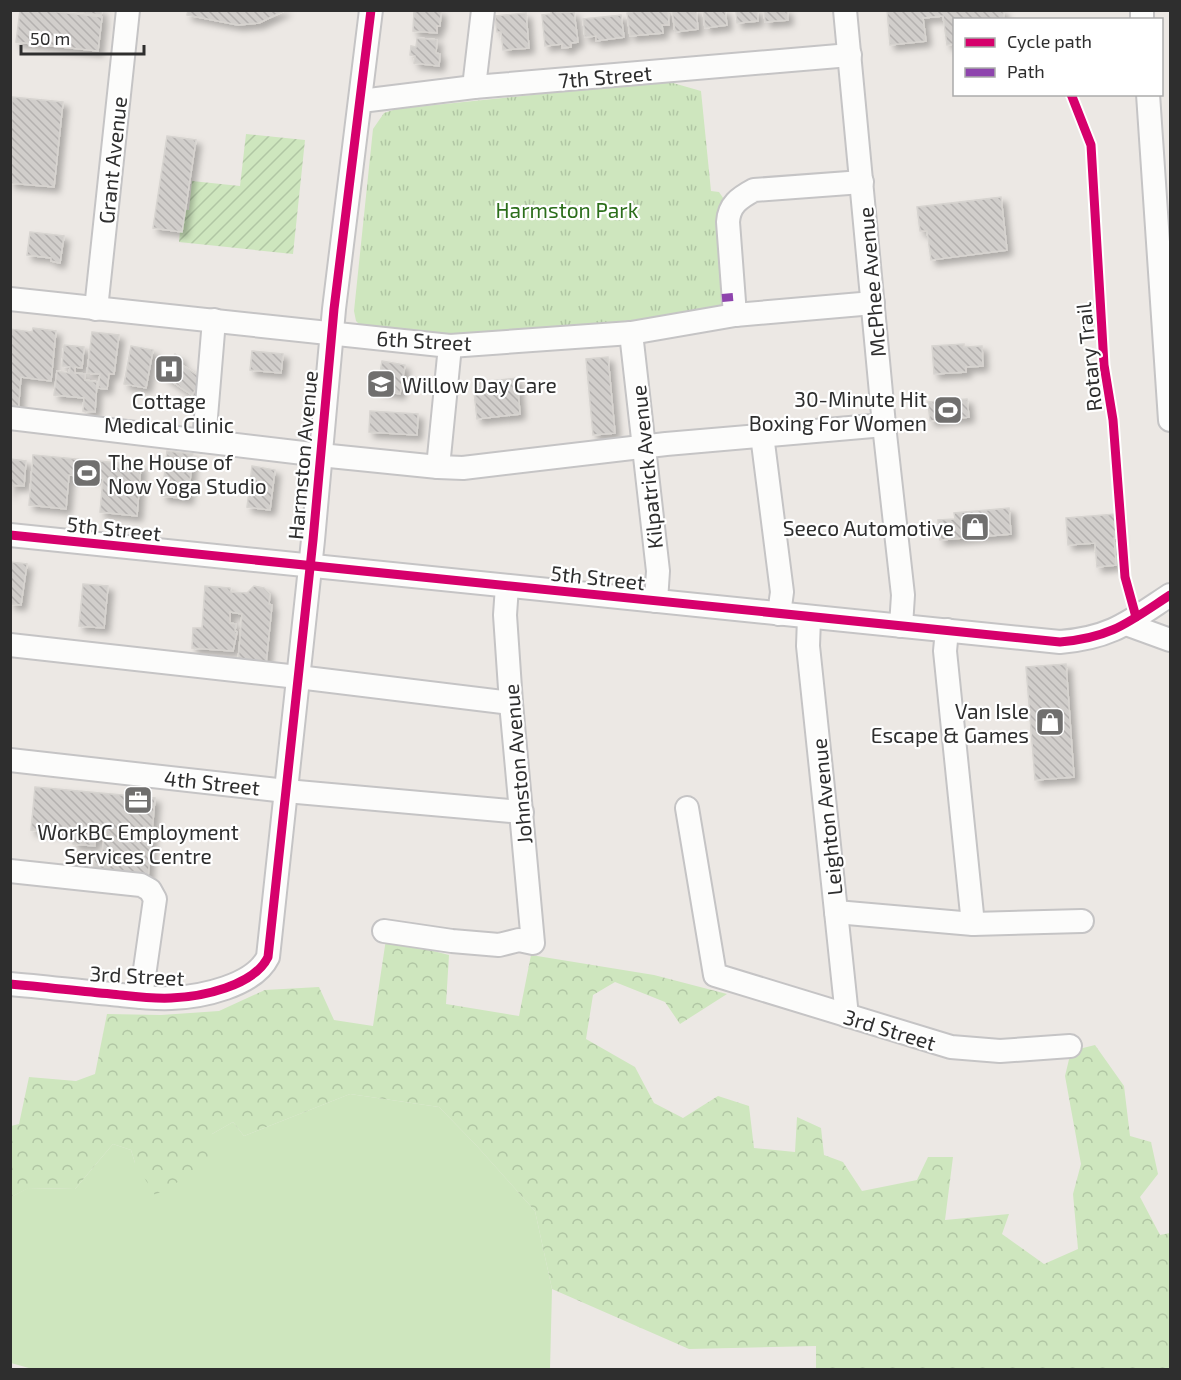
<svg xmlns="http://www.w3.org/2000/svg" width="1181" height="1380" viewBox="0 0 1181 1380" font-family="'Exo 2',sans-serif">
  <style>
    .grass { fill: #cee6be }
    .forest { fill: url(#forest-crowns) }
    .park { fill: url(#park-tufts) }
    .garden { fill: url(#garden-furrows) }
    .building { fill: url(#building-back-hatch); stroke: #d7d4d0; stroke-width: 1.5; filter: url(#shadow) }
    .lines { fill: none; stroke-linecap: round; stroke-linejoin: round }
    .minor-casing { stroke: #c5c4c5; stroke-width: 26 }
    .minor { stroke: #fcfcfb; stroke-width: 22 }
    .quiet { stroke: #8e44ad; stroke-width: 8; stroke-dasharray: 15 8; stroke-linecap: butt }
    .cycleway-casing { stroke: #fff; stroke-width: 13 }
    .cycleway { stroke: #d6006c; stroke-width: 9 }
    .labels { text-anchor: middle; dominant-baseline: central; stroke-width: 4.5; stroke-linejoin: round; paint-order: stroke }
    .street-label { font-size: 21px; fill: #2e2e2e; stroke: #fff }
    .park-label { font-size: 21px; fill: #2c6e1b; stroke: #fff }
    .poi-label { font-size: 21px; fill: #2e2e2e; stroke: #fff; text-anchor: end }
  </style>
  <defs>
    <pattern id="forest-crowns" width="20" height="18" patternUnits="userSpaceOnUse" patternTransform="scale(1.5)"><rect width="20" height="18" fill="#cee6be"/><path d="M2 6a3 3 0 1 1 6 0M12 15a3 3 0 1 1 6 0" fill="none" stroke="#b1c6a4"/></pattern>
    <pattern id="park-tufts" width="24" height="20" patternUnits="userSpaceOnUse" patternTransform="scale(1.5)"><rect width="24" height="20" fill="#cee6be"/><path d="M3 7l-1-3M5 7V3M7 7l1-3M15 17l-1-3M17 17v-4M19 17l1-3" fill="none" stroke="#b1c6a4"/></pattern>
    <pattern id="garden-furrows" width="10" height="10" patternUnits="userSpaceOnUse" patternTransform="scale(1.5)"><rect width="10" height="10" fill="#cee6be"/><path d="M-1 1l2-2M0 10L10 0M9 11l2-2" fill="none" stroke="#b1c6a4"/></pattern>
    <pattern id="building-back-hatch" width="6" height="6" patternUnits="userSpaceOnUse" patternTransform="scale(1.5)"><rect width="6" height="6" fill="#d1cecb"/><path d="M-1 5l2 2M0 0l6 6M5-1l2 2" fill="none" stroke="#b4b1af"/></pattern>
    <filter id="shadow"><feDropShadow dx="5" dy="5" stdDeviation="3" flood-color="#0004"/></filter>
  </defs>
  <rect width="100%" height="100%" fill="#ece8e4"/>
  <path class="grass" d="M350,1094L439,1107L476,1145L535,1211L552,1289L550,1369L36,1370L11,1363V1197L28,1188L75,1189L113,1144L131,1150L135,1163L212,1134L233,1122L244,1136Z"/>
  <path class="forest" d="M386,939L449,955L446,1004L519,1016L531,955L654,975L727,994L680,1024L665,1002L615,982L593,995L586,1039L635,1067L654,1103L683,1118L718,1096L749,1106L754,1148L795,1152L797,1117L821,1128L824,1155L843,1162L862,1191L917,1180L928,1157H953L945,1220L1009,1214L1002,1234L1044,1264L1078,1249L1073,1194L1081,1164L1065,1076L1071,1051L1095,1045L1124,1086L1130,1136L1151,1142L1158,1174L1140,1197L1160,1235L1170,1233V1369L816,1370V1346L689,1349L552,1289L535,1211L476,1145L439,1107L350,1094L244,1136L233,1122L212,1134L206,1166L155,1195L135,1163L131,1150L113,1144L75,1189L29,1188L11,1197V1126L19,1124L29,1077L76,1081L95,1074L107,1014L161,1015L219,1011L265,990L319,987L334,1020L373,1026Z"/>
  <path class="park" d="M666,81L701,91L711,191L719,192L730,208L733,300L717,311L576,326L433,336L361,326L356,321L354,311L373,129L384,113L396,109Z"/>
  <path class="garden" d="M246,134L305,140L293,254L179,242L182,209L189,210L192,181L240,186Z"/>
  <g class="building">
    <path d="M20,10H41L102,17L98,51L16,42Z"/>
    <path d="M61,10H102L101,15Z"/>
    <path d="M188,10H286L259,23L238,25L187,15Z"/>
    <path d="M414,10L441,11L440,26H437V33L413,31Z"/>
    <path d="M551,10H556L557,13L574,12L578,42L571,43V47L562,48V44L545,46L542,15L551,14Z"/>
    <path d="M668,10L669,25H662L663,33L630,36L627,13L642,10Z"/>
    <path d="M672,10H696L698,29L675,32Z"/>
    <path d="M703,10H725L727,25L705,28Z"/>
    <path d="M734,10H757L758,21L737,23L736,12Z"/>
    <path d="M764,10H787L788,20L765,22Z"/>
    <path d="M887,10H1003L1004,20H954V44L947,45L943,16L923,18L926,41L890,45Z"/>
    <path d="M526,13L529,48L503,50L501,32H497L495,16Z"/>
    <path d="M621,15L624,37L596,41V36L585,37L583,19Z"/>
    <path d="M417,38L437,40L436,53L440,54L439,66L414,63L415,56L410,55L411,46L416,47Z"/>
    <path d="M12,97L63,102L54,187L10,183Z"/>
    <path d="M167,136L196,140L182,232L153,228Z"/>
    <path d="M1001,197L1007,250L931,260L927,231H920L917,207Z"/>
    <path d="M30,232L64,236L60,263L51,261V258L27,255Z"/>
    <path d="M33,328L56,331L51,381L21,377L18,412L10,411V329L32,332Z"/>
    <path d="M92,332L119,335L114,374H109L107,389L98,388L100,374L87,373Z"/>
    <path d="M964,344V347L982,346L983,366L966,367V372L934,374L932,346Z"/>
    <path d="M64,345L84,347L82,368L75,367V373L85,374V380L97,382L95,412L83,411L84,398L54,395L57,371L69,373L70,367L62,366Z"/>
    <path d="M131,346L153,350L146,388L124,384Z"/>
    <path d="M252,351L283,354L281,373L250,370Z"/>
    <path d="M175,354L182,359L179,363L203,379L192,395L161,374Z"/>
    <path d="M608,357L615,433L593,435L586,359Z"/>
    <path d="M382,361L405,365L400,394L377,390Z"/>
    <path d="M517,378L520,414L477,419L473,383Z"/>
    <path d="M967,399L969,417L930,421L928,402Z"/>
    <path d="M370,411L418,414L417,435L369,432Z"/>
    <path d="M167,451L193,454L188,499L162,496Z"/>
    <path d="M33,455L141,465L137,516L100,512L103,478L69,475L66,509L29,505Z"/>
    <path d="M10,459L26,461L24,486L11,485L10,494Z"/>
    <path d="M252,466L275,470L270,510L247,507Z"/>
    <path d="M1009,508L1011,534L940,540L938,520L955,519L954,513Z"/>
    <path d="M1116,514L1118,538H1114L1116,565L1097,567L1095,543L1068,545L1066,518Z"/>
    <path d="M10,562L27,564L21,605L10,604Z"/>
    <path d="M83,584L108,586L104,628L79,626Z"/>
    <path d="M205,586L230,588L231,592L247,593L254,586L264,588L270,594L269,604L272,605L266,664L238,662L242,614L230,612V623L236,624L235,631L237,632L233,651L192,648L193,628H202Z"/>
    <path d="M1066,664L1074,777L1035,780L1026,667Z"/>
    <path d="M35,787L155,798L148,878L93,873L95,856L102,857L104,838L95,837V846L73,844V834L31,830Z"/>
  </g>
  <g class="lines">
    <g class="minor-casing">
      <g id="minor">
        <path d="M845,10L884,425L903,595L901,626"/>
        <path d="M1142,10V20"/>
        <path d="M474,87L483,10"/>
        <path d="M1148,94L1170,420"/>
        <path d="M361,101L474,87L850,55"/>
        <path d="M10,299L450,346L631,333L735,315L873,303"/>
        <path d="M96,309L128,10"/>
        <path d="M735,315L728,222C729,205 739,198 754,190L862,182"/>
        <path d="M631,333L658,571L656,601"/>
        <path d="M10,418L320,455L438,467L463,468L666,444L884,425"/>
        <path d="M762,435L782,592L779,614"/>
        <path d="M204,441L214,320"/>
        <path d="M438,467L450,346"/>
        <path d="M10,535L1060,642C1111,638 1129,622 1170,595"/>
        <path d="M809,618L808,646L847,1016"/>
        <path d="M1126,624L1170,640"/>
        <path d="M947,630L945,651L973,924"/>
        <path d="M10,645L298,677L511,703"/>
        <path d="M10,760L286,791L522,812"/>
        <path d="M687,808L715,975L951,1047L1000,1051L1070,1046"/>
        <path d="M10,871L141,885L150,890L155,899L141,997"/>
        <path d="M836,912L973,924L1082,921"/>
        <path d="M384,931L452,941L499,945L519,940L533,943L511,703L505,615L507,586"/>
        <path d="M10,984C44,987 78,991 111,994C131,996 151,999 171,998C201,997 254,986 268,957L313,540L334,309L371,10"/>
      </g>
    </g>
    <use href="#minor" class="minor"/>
    <path class="quiet" d="M722,298L733,297"/>
    <g class="cycleway-casing">
      <g id="cycleway">
        <path d="M1071,94L1091,145L1104,365L1113,420L1125,577L1136,617"/>
        <path d="M10,535L1060,642C1111,638 1129,622 1170,595"/>
        <path d="M10,984C44,987 78,991 111,994C131,996 151,999 171,998C201,997 254,986 268,957L313,540L334,309L371,10"/>
      </g>
    </g>
    <use href="#cycleway" class="cycleway"/>
  </g>
  <defs>
    <g id="hospital-square" transform="scale(1.5)"><rect x="-9" y="-9" width="18" height="18" rx="4" fill="#706f6e" stroke="#fff"/><path d="M-5-5h3v3.5h4V-5h3V5h-3V1.5h-4V5h-3Z" fill="#fff"/></g>
    <g id="school-square" transform="scale(1.5)"><rect x="-9" y="-9" width="18" height="18" rx="4" fill="#706f6e" stroke="#fff"/><path d="M0-5L7-2L0 1L-7-2ZM-4 1L0 2.5L4 1V4Q0 6-4 4Z" fill="#fff"/></g>
    <g id="stadium-square" transform="scale(1.5)"><rect x="-9" y="-9" width="18" height="18" rx="4" fill="#706f6e" stroke="#fff"/><path d="M0-5a6.5 5 0 1 0 0 10a6.5 5 0 1 0 0-10ZM-3.5-1.8h7v3.6h-7Z" fill="#fff"/></g>
    <g id="shop-square" transform="scale(1.5)"><rect x="-9" y="-9" width="18" height="18" rx="4" fill="#706f6e" stroke="#fff"/><path d="M-5-2.5h2.3a2.7 3.5 0 0 1 5.4 0H5L5.5 6h-11ZM-1.5-2.5h3a1.5 2.3 0 0 0-3 0Z" fill="#fff"/></g>
    <g id="office-square" transform="scale(1.5)"><rect x="-9" y="-9" width="18" height="18" rx="4" fill="#706f6e" stroke="#fff"/><path d="M-6-3h4V-5.5h4V-3h4V5H-6ZM-1-4.5V-3h2v-1.5ZM-6 0V1H6V0Z" fill="#fff"/></g>
  </defs>
  <g fill-rule="evenodd">
    <use href="#hospital-square" x="169" y="369"/>
    <use href="#school-square" x="381" y="384"/>
    <use href="#stadium-square" x="948" y="410"/>
    <use href="#stadium-square" x="87" y="473"/>
    <use href="#shop-square" x="975" y="527"/>
    <use href="#shop-square" x="1050" y="722"/>
    <use href="#office-square" x="138" y="800"/>
  </g>
  <g class="labels">
    <g class="street-label">
      <text transform="translate(605 76) rotate(-5)">7th Street</text>
      <text transform="translate(112 160) rotate(-84)">Grant Avenue</text>
      <text transform="translate(871 282) rotate(-95)">McPhee Avenue</text>
      <text transform="translate(424 340) rotate(3)">6th Street</text>
      <text transform="translate(1088 357) rotate(-96)">Rotary Trail</text>
      <text transform="translate(302 455) rotate(-85)">Harmston Avenue</text>
      <text transform="translate(646 467) rotate(-96)">Kilpatrick Avenue</text>
      <text transform="translate(114 528) rotate(6)">5th Street</text>
      <text transform="translate(598 577) rotate(6)">5th Street</text>
      <text transform="translate(517 764) rotate(-95)">Johnston Avenue</text>
      <text transform="translate(212 782) rotate(6)">4th Street</text>
      <text transform="translate(826 817) rotate(-96)">Leighton Avenue</text>
      <text transform="translate(137 975) rotate(3)">3rd Street</text>
      <text transform="translate(890 1029) rotate(17)">3rd Street</text>
    </g>
    <g class="park-label">
      <text x="567" y="209">Harmston Park</text>
    </g>
    <g class="poi-label">
      <text x="402" y="384" text-anchor="start">Willow Day Care</text>
      <text x="927" y="398">30-Minute Hit<tspan x="927" dy="24">Boxing For Women</tspan></text>
      <text x="169" y="400" text-anchor="middle">Cottage<tspan x="169" dy="24">Medical Clinic</tspan></text>
      <text x="108" y="461" text-anchor="start">The House of<tspan x="108" dy="24">Now Yoga Studio</tspan></text>
      <text x="954" y="527">Seeco Automotive</text>
      <text x="1029" y="710">Van Isle<tspan x="1029" dy="24">Escape &amp; Games</tspan></text>
      <text x="138" y="831" text-anchor="middle">WorkBC Employment<tspan x="138" dy="24">Services Centre</tspan></text>
    </g>
  </g>
  <rect width="1181" height="1380" fill="none" stroke="#2e2e2e" stroke-width="24"/>
  <rect x="953" y="18" width="210" height="78" fill="#ffffff" stroke="#ababab" stroke-width="1.5"/>
  <rect x="965" y="38" width="30" height="9" fill="#d6006c" stroke="#ababab" stroke-width="1.5"/>
  <text x="1007" y="48" font-size="18" fill="#2e2e2e">Cycle path</text>
  <rect x="965" y="68" width="30" height="9" fill="#8e44ad" stroke="#ababab" stroke-width="1.5"/>
  <text x="1007" y="78" font-size="18" fill="#2e2e2e">Path</text>
  <path d="M21 45v9h123v-9" fill="none" stroke="#2e2e2e" stroke-width="3"/>
  <text x="30" y="45" font-size="18" fill="#2e2e2e" stroke="#ffffff" stroke-width="4.5" paint-order="stroke">50 m</text>
</svg>
